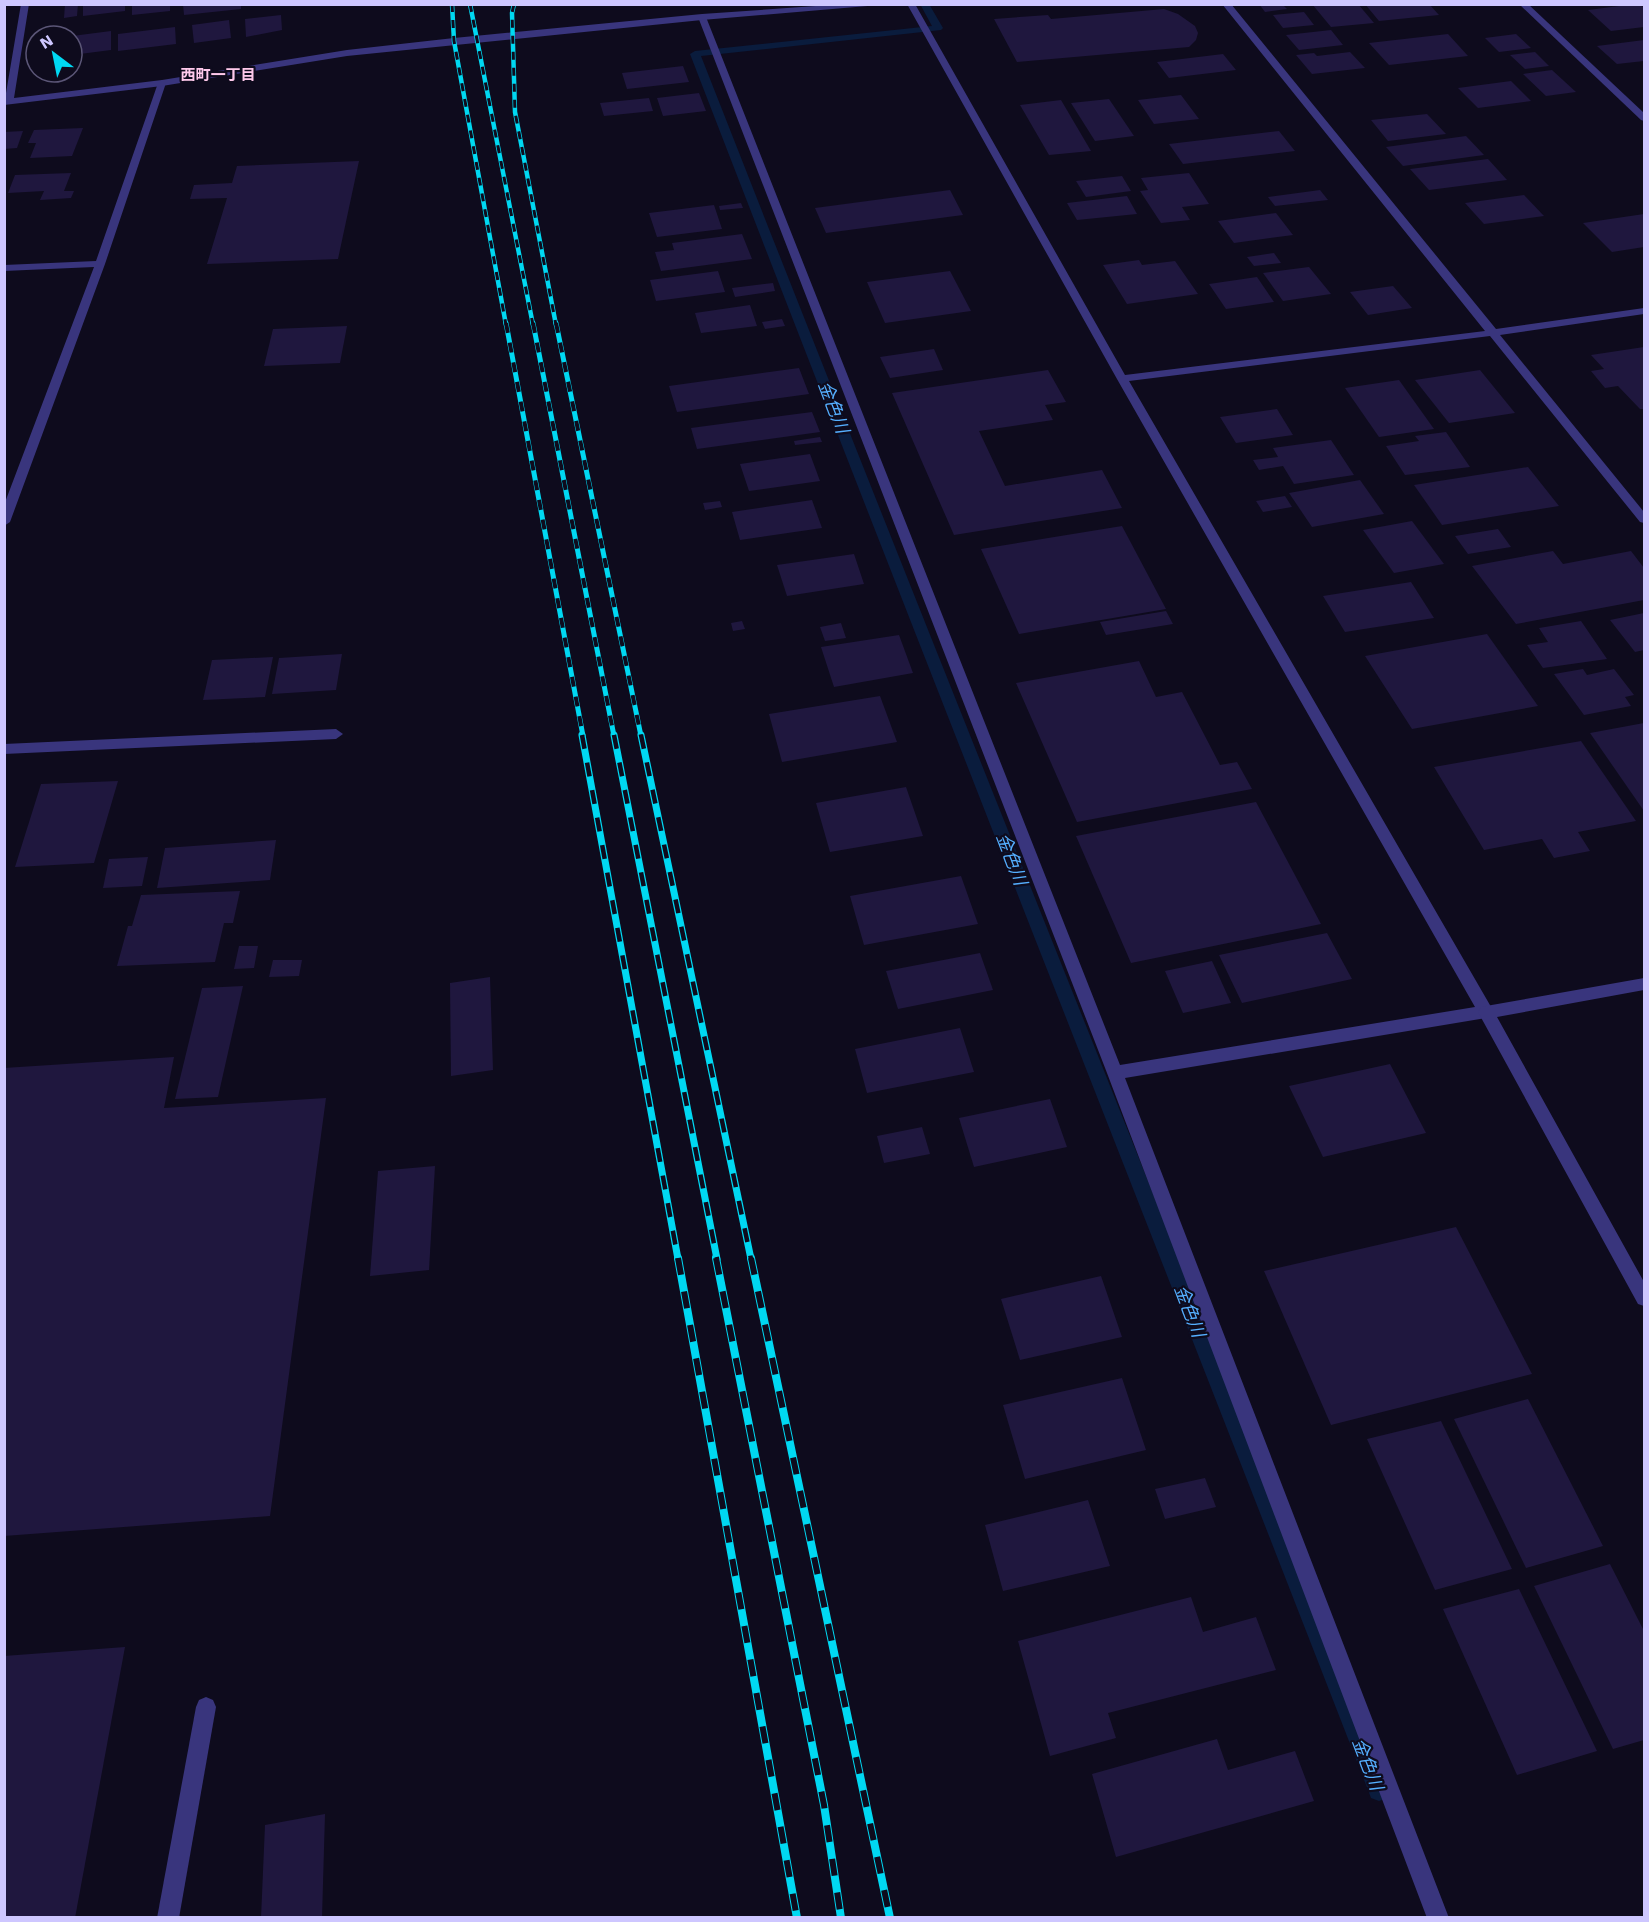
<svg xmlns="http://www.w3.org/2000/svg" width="1649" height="1922" viewBox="0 0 1649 1922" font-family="'Work Sans','Noto Sans JP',sans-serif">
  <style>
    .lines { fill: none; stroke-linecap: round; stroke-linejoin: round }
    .stream { fill: #0a1c3d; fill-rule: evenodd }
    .building { fill: #1f173e }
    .service { fill: #39357d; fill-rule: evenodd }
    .minor { fill: #39357d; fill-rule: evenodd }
    .tertiary { fill: #39357d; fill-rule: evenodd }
    .rail-far3-casing { stroke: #00d8f2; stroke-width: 4.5 }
    .rail-far2-casing { stroke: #00d8f2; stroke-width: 5 }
    .rail-far1-casing { stroke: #00d8f2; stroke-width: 7 }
    .rail-casing { stroke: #00d8f2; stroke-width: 8 }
    .rail-far3 { stroke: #0e0b1d; stroke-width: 3; stroke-dasharray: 8; stroke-linecap: butt }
    .rail-far2 { stroke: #0e0b1d; stroke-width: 4; stroke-dasharray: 10; stroke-linecap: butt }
    .rail-far1 { stroke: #0e0b1d; stroke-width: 4.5; stroke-dasharray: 14; stroke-linecap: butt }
    .rail { stroke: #0e0b1d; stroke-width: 6; stroke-dasharray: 17; stroke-linecap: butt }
    .labels { text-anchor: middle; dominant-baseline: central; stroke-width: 4.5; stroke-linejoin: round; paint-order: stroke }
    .far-neighbourhood-label { font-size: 15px; font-weight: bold; fill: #ffc9eb; stroke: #0e0b1d }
    .water-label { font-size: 18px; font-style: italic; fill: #55afff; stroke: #0e0b1d }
  </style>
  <rect width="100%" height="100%" fill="#0e0b1d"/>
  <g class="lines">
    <path class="stream" d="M920,4H929L943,28L941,30L701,56C928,635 1162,1212 1390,1790L1387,1798L1379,1801L1371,1798L1368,1790C1143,1211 914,634 690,54L695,51L932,26Z"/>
  </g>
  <g class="building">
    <path d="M65,4H78L77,16L64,18Z"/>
    <path d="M83,4H125V11L83,16Z"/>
    <path d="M132,4H170V11L132,15Z"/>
    <path d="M183,4H241V9L184,15Z"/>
    <path d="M1259,4H1282L1287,9L1265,12Z"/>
    <path d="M1312,4H1358L1374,23L1331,27Z"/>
    <path d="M1365,4H1429L1439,15L1379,21Z"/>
    <path d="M1635,4L1644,7V27L1611,31L1588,10Z"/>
    <path d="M1164,9L1178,14L1195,26L1198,33L1196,40L1189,47L1017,62L994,19L1048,15L1051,19Z"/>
    <path d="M1304,12L1314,25L1283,28L1273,15Z"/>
    <path d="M281,15L282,30L246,37L245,19Z"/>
    <path d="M229,20L231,38L194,43L192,25Z"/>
    <path d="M175,27L176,44L118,51V34Z"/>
    <path d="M1331,30L1343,45L1299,50L1286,35Z"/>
    <path d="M111,31V50L72,55V36Z"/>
    <path d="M1448,34L1468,56L1389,65L1369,43Z"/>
    <path d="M1516,34L1531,48L1499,52L1485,38Z"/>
    <path d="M1644,40V61L1617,64L1597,46Z"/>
    <path d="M1350,52L1365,68L1312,74L1296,55L1314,53L1317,56Z"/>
    <path d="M1535,52L1549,66L1525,69L1510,55Z"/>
    <path d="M1223,54L1236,70L1169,78L1157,62Z"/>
    <path d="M683,66L689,82L627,89L622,73Z"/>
    <path d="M1552,70L1576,92L1546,96L1523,74Z"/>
    <path d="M1511,81L1531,101L1478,108L1458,88Z"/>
    <path d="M699,93L706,111L663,116L657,98Z"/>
    <path d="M1181,95L1199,119L1154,124L1138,100Z"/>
    <path d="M649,98L653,111L604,116L600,103Z"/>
    <path d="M1109,99L1134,136L1095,141L1071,103Z"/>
    <path d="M1061,100L1091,151L1049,155L1020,105Z"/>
    <path d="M1427,114L1446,134L1388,141L1371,120Z"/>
    <path d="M83,128L72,156L30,158L36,143H28L34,130Z"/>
    <path d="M23,131L17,148L4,149V132Z"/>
    <path d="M1279,131L1295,151L1183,164L1169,144Z"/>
    <path d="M1466,136L1484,155L1403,166L1386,147Z"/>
    <path d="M1488,159L1507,180L1429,190L1410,169Z"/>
    <path d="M359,161L338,259L207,264L227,198L190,199L194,185L232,183L237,166Z"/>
    <path d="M71,173L64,191H74L71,198L40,200L44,191L8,193L15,175Z"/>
    <path d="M1189,173L1209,204L1182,207L1190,220L1161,223L1140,191L1148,190L1141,178Z"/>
    <path d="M1122,176L1131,191L1086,197L1076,181Z"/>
    <path d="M950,190L963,215L826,233L815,208Z"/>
    <path d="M1320,190L1328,200L1275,206L1268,197Z"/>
    <path d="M1524,195L1544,216L1484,224L1465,203Z"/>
    <path d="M1127,196L1137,214L1077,220L1067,203Z"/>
    <path d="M741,203L743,208L720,210L719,206Z"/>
    <path d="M714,205L722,229L657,237L649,213Z"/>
    <path d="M1276,213L1293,235L1234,243L1218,221Z"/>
    <path d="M1644,214V247L1612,252L1583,223Z"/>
    <path d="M742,234L752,259L661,271L655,252L674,250L672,243Z"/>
    <path d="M1274,253L1281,263L1254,266L1247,257Z"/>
    <path d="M1139,260L1142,265L1175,261L1198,294L1127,304L1103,265Z"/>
    <path d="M1309,267L1331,294L1283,301L1263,273Z"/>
    <path d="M718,271L725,292L656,301L650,280Z"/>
    <path d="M950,271L971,311L885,323L867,282Z"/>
    <path d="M1257,277L1274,302L1226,309L1209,284Z"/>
    <path d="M773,283L775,291L735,297L732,288Z"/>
    <path d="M1393,286L1412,308L1368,315L1350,292Z"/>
    <path d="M750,305L757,326L701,333L695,313Z"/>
    <path d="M782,319L785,326L765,329L762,322Z"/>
    <path d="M347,326L340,363L264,366L273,329Z"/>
    <path d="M1644,347V409H1640L1618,386L1605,388L1591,371L1604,369L1591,355Z"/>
    <path d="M934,349L943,370L890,378L880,357Z"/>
    <path d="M799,368L809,394L677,412L669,386Z"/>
    <path d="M1048,370L1066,402L1045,405L1053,420L979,431L1005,486L1102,470L1122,508L954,535L892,393Z"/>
    <path d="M1480,370L1515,413L1449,423L1415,380Z"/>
    <path d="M1399,380L1434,429L1379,437L1345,388Z"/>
    <path d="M1277,409L1293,435L1236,443L1220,417Z"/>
    <path d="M812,412L820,432L697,449L691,428Z"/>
    <path d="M1446,432L1470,467L1405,475L1386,446L1419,441L1415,436Z"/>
    <path d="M820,437L822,442L795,445L794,441Z"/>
    <path d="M1331,440L1354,475L1294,484L1283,466L1259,470L1253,460L1278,457L1273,448Z"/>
    <path d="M810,454L820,481L749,491L740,464Z"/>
    <path d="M1528,467L1559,506L1442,525L1414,485Z"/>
    <path d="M1360,480L1384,514L1312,527L1289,493Z"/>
    <path d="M1285,496L1292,507L1263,512L1256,501Z"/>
    <path d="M812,500L822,528L740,540L732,512Z"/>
    <path d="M720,501L722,507L705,510L703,503Z"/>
    <path d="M1412,521L1444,564L1394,573L1363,530Z"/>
    <path d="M1122,526L1166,609L1019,634L981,549Z"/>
    <path d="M1498,529L1511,547L1468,554L1455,536Z"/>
    <path d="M1553,551L1563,564L1631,551L1644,568V600L1516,624L1472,566Z"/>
    <path d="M854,554L864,584L787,596L777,565Z"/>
    <path d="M1411,582L1434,618L1345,632L1323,596Z"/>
    <path d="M1166,611L1173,624L1106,635L1100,622Z"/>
    <path d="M1644,613V650L1635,652L1610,620Z"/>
    <path d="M742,621L745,629L733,631L731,623Z"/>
    <path d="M1581,621L1607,659L1543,668L1527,645L1548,642L1539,628Z"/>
    <path d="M841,623L846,638L825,641L820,627Z"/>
    <path d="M1487,634L1538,706L1412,729L1365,656Z"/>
    <path d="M899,635L913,673L834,687L821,647Z"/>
    <path d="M342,654L336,690L272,694L279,658Z"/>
    <path d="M273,657L265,697L203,700L212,660Z"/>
    <path d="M1139,661L1156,697L1182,692L1220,765L1237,762L1252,789L1077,822L1016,683Z"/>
    <path d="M1583,669L1587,675L1614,669L1634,695L1625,697L1631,706L1584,715L1554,674Z"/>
    <path d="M880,696L897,742L782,762L769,714Z"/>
    <path d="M1644,723V811L1590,733Z"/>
    <path d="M1581,741L1636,821L1578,832L1590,851L1554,858L1542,839L1484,850L1434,767Z"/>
    <path d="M118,781L94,863L15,867L41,784Z"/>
    <path d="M906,787L923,836L830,852L816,803Z"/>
    <path d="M1256,802L1321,924L1131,963L1076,836Z"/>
    <path d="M276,840L270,880L157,888L165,848Z"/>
    <path d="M148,857L142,886L103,888L109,859Z"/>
    <path d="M961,876L978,924L864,945L850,896Z"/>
    <path d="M240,891L233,923H224L215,962L117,966L128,926H132L141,895Z"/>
    <path d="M1327,933L1352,979L1242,1003L1219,955Z"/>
    <path d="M239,946H258L254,968L234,969Z"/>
    <path d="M980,953L993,990L898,1009L886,971Z"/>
    <path d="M273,960H302L299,976L269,977Z"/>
    <path d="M1212,961L1231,1003L1183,1013L1165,971Z"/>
    <path d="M490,977L493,1070L451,1076L450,983Z"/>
    <path d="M243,986L218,1097L175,1099L202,988Z"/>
    <path d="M960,1028L974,1072L867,1093L855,1049Z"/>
    <path d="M174,1057L164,1108L326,1098L270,1516L4,1536V1068Z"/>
    <path d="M1390,1064L1426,1133L1323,1157L1289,1086Z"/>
    <path d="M1050,1099L1067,1147L974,1167L959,1118Z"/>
    <path d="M922,1127L930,1154L884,1163L877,1136Z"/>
    <path d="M435,1166L429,1270L370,1276L378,1171Z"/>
    <path d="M1456,1227L1532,1374L1331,1425L1264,1271Z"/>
    <path d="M1101,1276L1122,1337L1020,1360L1001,1299Z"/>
    <path d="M1122,1378L1146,1450L1025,1479L1003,1405Z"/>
    <path d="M1528,1399L1603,1546L1526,1568L1454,1419Z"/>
    <path d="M1441,1421L1512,1569L1435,1590L1367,1439Z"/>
    <path d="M1205,1478L1216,1507L1165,1519L1155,1489Z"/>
    <path d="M1088,1500L1110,1566L1003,1591L985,1525Z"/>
    <path d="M1610,1564L1644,1631V1740L1613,1749L1534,1586Z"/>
    <path d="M1519,1589L1597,1751L1517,1775L1443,1609Z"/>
    <path d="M1191,1597L1203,1632L1256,1617L1276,1670L1108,1713L1116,1738L1050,1756L1018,1641Z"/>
    <path d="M125,1647L75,1918H4V1656Z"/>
    <path d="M1217,1739L1228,1770L1295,1751L1314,1801L1116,1857L1092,1774Z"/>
    <path d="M325,1814L322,1918H261L265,1825Z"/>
  </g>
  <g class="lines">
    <path class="service" d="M206,1697L213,1700L216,1707L179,1918H157L196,1707L199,1700Z"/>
    <g class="minor">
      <path d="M907,4H915L1125,375L1485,331L1222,4H1231L1496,329L1644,308V314L1500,335L1644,512V523L1640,522L1490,336L1129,381L1494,1012L1491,1017L1486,1018L1125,1078L1449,1918H1427L1107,1073L698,17L699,15L706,17L1120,1065L1475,1007L1117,379Z"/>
      <path d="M162,80L166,83L105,264L10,522L4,526V505L94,267L4,271V265L96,261L158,83Z"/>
      <path d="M336,729L343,734L336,739L4,754V744Z"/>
    </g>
    <g class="tertiary">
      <path d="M21,4H29L14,98L162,80L347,50L454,38L702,14L844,4H891L702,20L347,56L162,86L4,105Z"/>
      <path d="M1519,4H1528L1644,113V121L1641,120Z"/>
      <path d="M1644,978V990L1497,1017L1644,1282V1306L1638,1304L1478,1012L1481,1007L1486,1006Z"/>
    </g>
    <g class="rail-far3-casing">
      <g id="rail-far3">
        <path d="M452,4L454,41L506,325"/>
        <path d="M470,4L533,325"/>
        <path d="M514,4L512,13L515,112L556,325"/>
      </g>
    </g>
    <g class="rail-far2-casing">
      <g id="rail-far2">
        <path d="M506,323L583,736"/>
        <path d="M533,323L614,736"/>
        <path d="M556,323L641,736"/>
      </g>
    </g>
    <g class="rail-far1-casing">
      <g id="rail-far1">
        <path d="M582,735L678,1259"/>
        <path d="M614,735L717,1259"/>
        <path d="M641,735L751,1259"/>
      </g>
    </g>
    <g class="rail-casing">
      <g id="rail">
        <path d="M678,1258L797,1918"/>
        <path d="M716,1258L824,1805L841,1918"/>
        <path d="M751,1258L890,1918"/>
      </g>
    </g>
    <use href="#rail-far3" class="rail-far3"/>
    <use href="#rail-far2" class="rail-far2"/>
    <use href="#rail-far1" class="rail-far1"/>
    <use href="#rail" class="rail"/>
  </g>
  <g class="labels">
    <g class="far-neighbourhood-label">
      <text x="218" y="75">西町一丁目</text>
    </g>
    <g class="water-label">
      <text transform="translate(834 407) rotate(69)">金色川</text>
      <text transform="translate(1012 859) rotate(69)">金色川</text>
      <text transform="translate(1190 1311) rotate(69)">金色川</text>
      <text transform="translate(1368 1764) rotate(69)">金色川</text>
    </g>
  </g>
  <rect width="1649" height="1922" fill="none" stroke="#cec7ff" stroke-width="12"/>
  <g transform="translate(54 54) rotate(328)"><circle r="28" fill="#0e0b1d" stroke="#5b5677" stroke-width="1.5"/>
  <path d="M0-4.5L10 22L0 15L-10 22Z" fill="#00d8f2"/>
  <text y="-9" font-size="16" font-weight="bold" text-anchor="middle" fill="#cec7ff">N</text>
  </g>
</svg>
